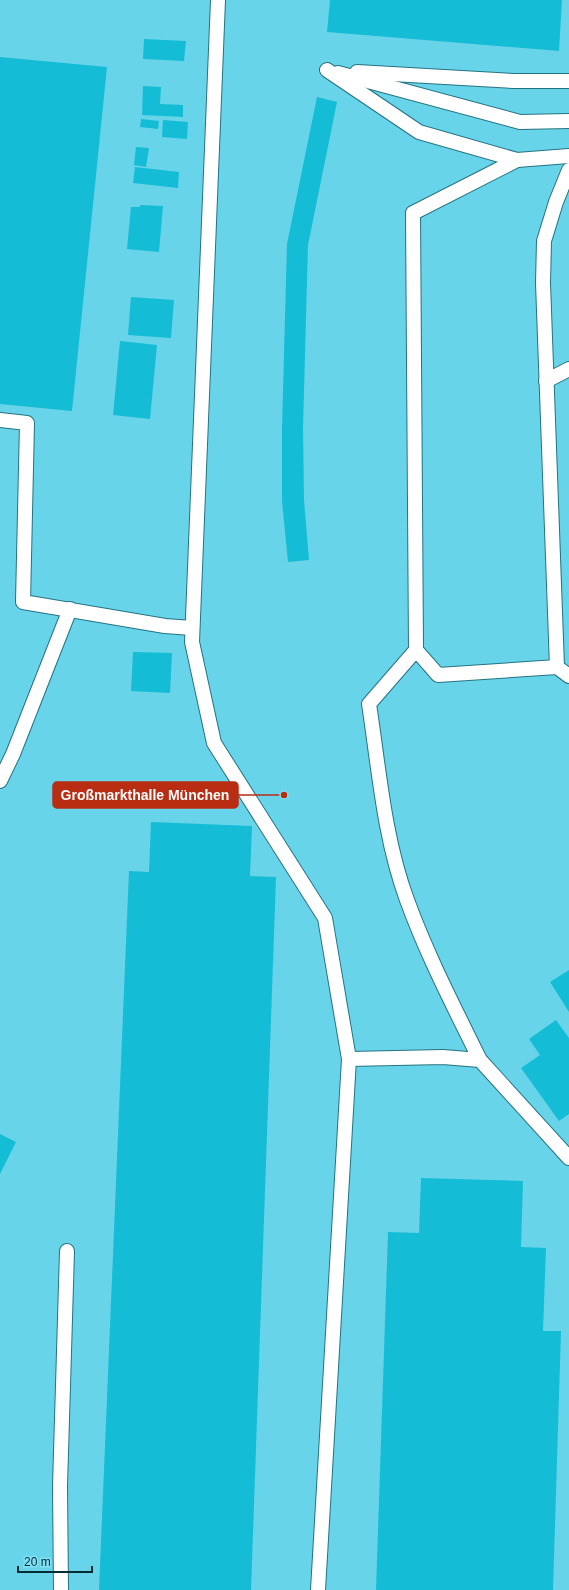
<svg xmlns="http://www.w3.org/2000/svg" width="569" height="1590" viewBox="0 0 569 1590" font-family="Arial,sans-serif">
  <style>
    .built { fill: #68d4e9 }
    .building { fill: #15bcd6 }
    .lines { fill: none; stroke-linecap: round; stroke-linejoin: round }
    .service-casing { stroke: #257381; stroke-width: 16 }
    .service { stroke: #fff; stroke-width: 14 }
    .leader { fill: none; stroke: #b92d13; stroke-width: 1.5 }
    .callout-dot { fill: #b92d13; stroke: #80e1f5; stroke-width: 1.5 }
    .callout { fill: #b92d13; stroke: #b92d13; stroke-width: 1.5 }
    .callout-label { font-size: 14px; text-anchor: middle; font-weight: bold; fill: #fff }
  </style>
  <rect width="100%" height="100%" fill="#80e1f5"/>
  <rect class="built" x="0" y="0" width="569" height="1590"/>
  <g class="building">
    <path d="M330,0H562L559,51L327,32Z"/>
    <path d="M144,39L186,41L184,61L143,59Z"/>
    <path d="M0,57L107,67L72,411L0,404Z"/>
    <path d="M143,86L161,87L160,104L183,105V117L142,115Z"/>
    <path d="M317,97L337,102L308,245L303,428L304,500L309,560L288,562L282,501V428L287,244Z"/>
    <path d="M141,119L159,121L158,129L140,127Z"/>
    <path d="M163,120L188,122L187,139L162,137Z"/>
    <path d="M136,147L149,148L146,167L134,165Z"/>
    <path d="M135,167L179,172L178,188L133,183Z"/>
    <path d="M140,205L163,206L159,252L127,249L131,207H140Z"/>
    <path d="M131,297L174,300L171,338L128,335Z"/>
    <path d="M120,341L157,345L150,419L113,415Z"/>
    <path d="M133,652L172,653L170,693L131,691Z"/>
    <path d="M151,822L252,826L250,876L276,877L251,1590H99L129,871L149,872Z"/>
    <path d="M569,970V1012L550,982Z"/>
    <path d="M556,1020L569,1038V1114L559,1121L521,1068L540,1055L529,1039Z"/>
    <path d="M0,1134L16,1142L0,1174Z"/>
    <path d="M421,1178L523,1181L521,1247L546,1248L543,1331H561L553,1590H376L388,1232L419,1233Z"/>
  </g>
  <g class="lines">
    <g class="service-casing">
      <g id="service">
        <path d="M218,0L192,642L214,743L325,918L349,1059L318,1590"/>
        <path d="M327,70L419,132L517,160L569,156"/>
        <path d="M357,72L513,81H569"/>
        <path d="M338,73L520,122L569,121"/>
        <path d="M546,381L569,369"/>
        <path d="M0,420L27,423L23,602L165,626L192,628"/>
        <path d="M416,650L438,675L557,667L569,676"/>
        <path d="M557,667L543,283L544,241L556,202L569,170"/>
        <path d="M0,781L13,754L70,609"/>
        <path d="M349,1059L443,1057L480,1060L569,1158"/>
        <path d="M480,1060C454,1007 427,955 407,900C384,838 379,769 369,704L416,650L413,213L517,160"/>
        <path d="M61,1590L60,1486L67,1251"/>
      </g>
    </g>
    <use href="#service" class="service"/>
  </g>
  <path class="leader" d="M284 795L238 795"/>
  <circle class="callout-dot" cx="284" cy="795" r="4"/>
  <rect class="callout" x="53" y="782" width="185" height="26" rx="4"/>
  <g class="callout-label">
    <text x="145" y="800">Großmarkthalle München</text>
  </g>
  <path d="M18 1566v6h74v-6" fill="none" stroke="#002b33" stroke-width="2"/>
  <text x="24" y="1566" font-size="12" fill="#002b33" stroke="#80e1f5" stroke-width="3" paint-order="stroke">20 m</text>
</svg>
